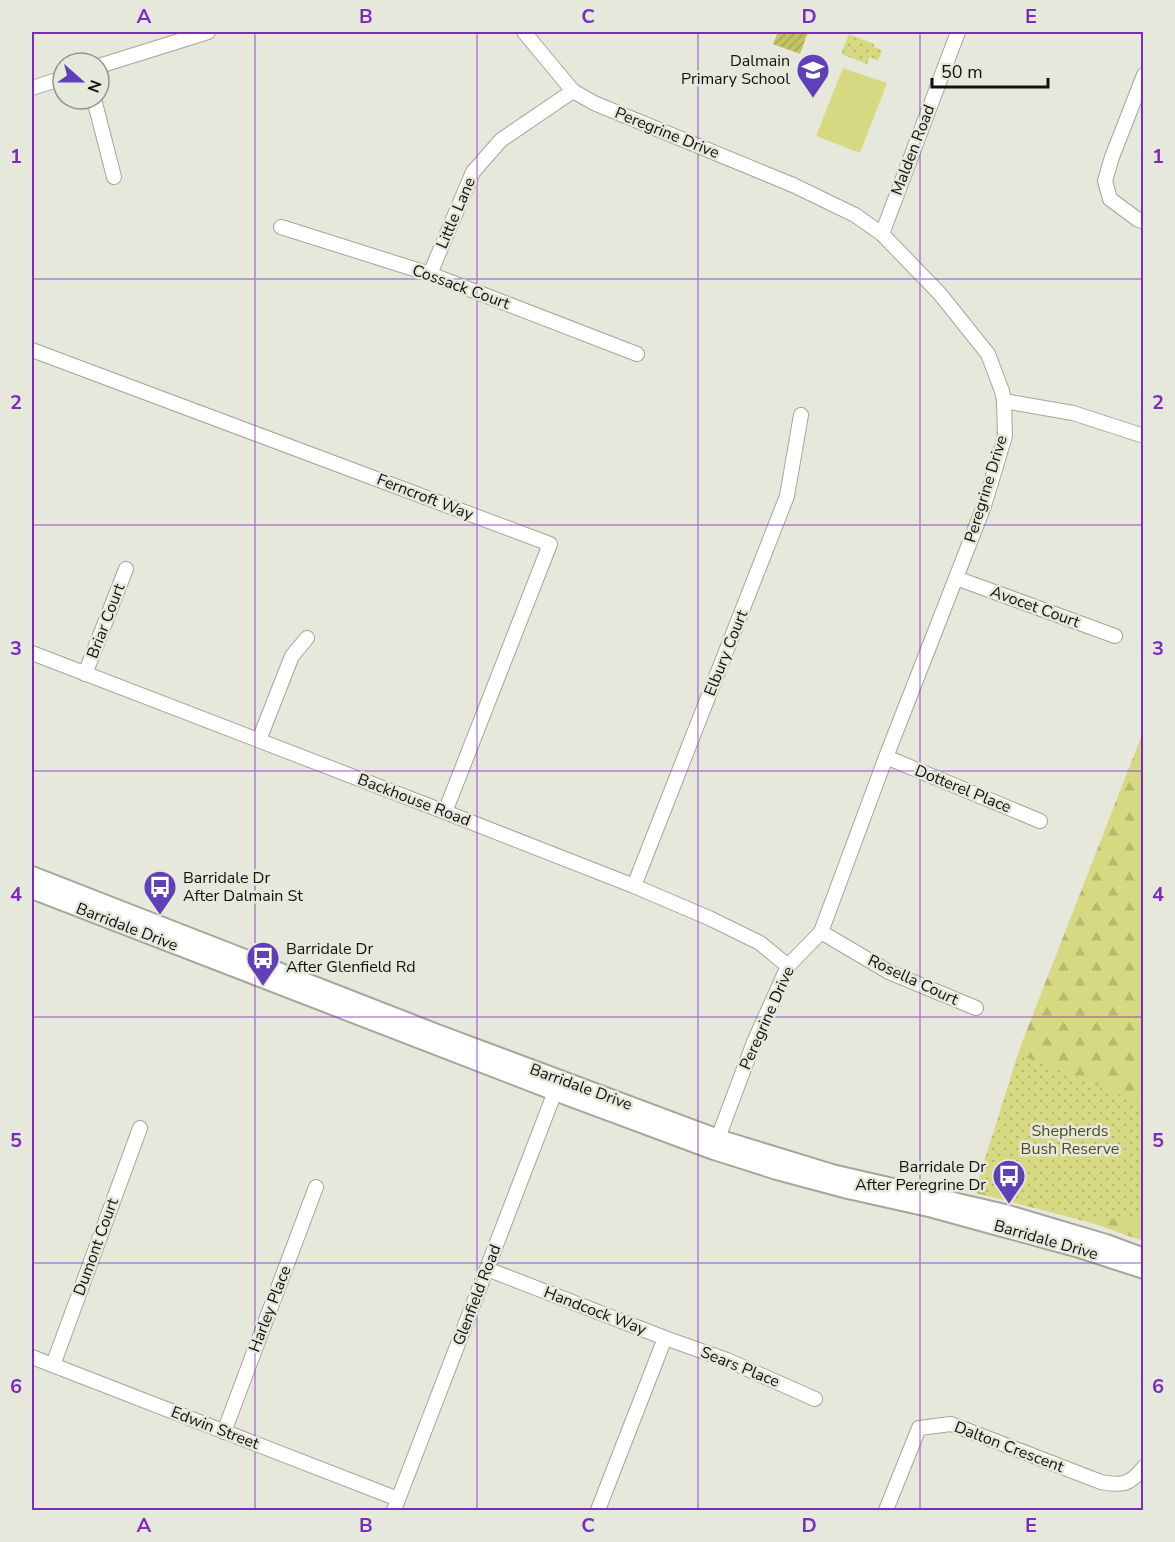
<svg xmlns="http://www.w3.org/2000/svg" width="1175" height="1542" viewBox="0 0 1175 1542" font-family="'Nunito Sans',sans-serif">
  <style>
    .forest { fill: url(#forest-firs) }
    .park { fill: url(#park-dots) }
    .pitch { fill: #d6d982 }
    .building { fill: url(#building-hatch) }
    .lines { fill: none; stroke-linecap: round; stroke-linejoin: round }
    .minor-casing { stroke: #a5a69a; stroke-width: 16 }
    .tertiary-casing { stroke: #a5a69a; stroke-width: 20 }
    .minor { stroke: #fff; stroke-width: 14 }
    .tertiary { stroke: #fff; stroke-width: 16 }
    .grid { fill: none; stroke: #7b2cbf; stroke-width: 1.5; stroke-opacity: 0.55 }
    .labels { text-anchor: middle; dominant-baseline: central; stroke-width: 5; stroke-linejoin: round; paint-order: stroke }
    .poi-label { font-size: 16px; fill: #11110e; stroke: #e7e8dc; text-anchor: end }
    .street-label { font-size: 16px; fill: #11110e; stroke: #e7e8dc }
    .park-label { font-size: 16px; fill: #4b4c23; stroke: #e7e8dc }
    .neatline { fill: none; stroke: #7b2cbf; stroke-width: 2 }
    .grid-label { font-size: 20px; text-anchor: middle; font-weight: bold; fill: #7b2cbf }
  </style>
  <defs>
    <pattern id="forest-firs" width="22" height="20" patternUnits="userSpaceOnUse" patternTransform="scale(1.5)"><rect width="22" height="20" fill="#d6d982"/><path d="M5 1l3.5 6h-7zM16 11l3.5 6h-7z" fill="#b7b96f"/></pattern>
    <pattern id="park-dots" width="8" height="8" patternUnits="userSpaceOnUse" patternTransform="scale(1.5)"><rect width="8" height="8" fill="#d6d982"/><path d="M2 2h.1M6 6h.1" fill="none" stroke="#b7b96f" stroke-width="1.8" stroke-linecap="round"/></pattern>
    <pattern id="building-hatch" width="6" height="6" patternUnits="userSpaceOnUse" patternTransform="scale(1.5)"><rect width="6" height="6" fill="#c2c462"/><path d="M-1 1l2-2M0 6l6-6M5 7l2-2" fill="none" stroke="#a6a754"/></pattern>
  </defs>
  <rect width="100%" height="100%" fill="#e7e8dc"/>
  <path class="forest" d="M1143,732V1241L1092,1223L976,1193L1021,1045Z"/>
  <g class="park">
    <path d="M849,34L874,44V47L882,50L878,61L870,57L867,64L841,54Z"/>
    <path d="M1018,1054L1143,1104V1221L1124,1214L1107,1221L1083,1218L1039,1205L975,1190Z"/>
  </g>
  <path class="pitch" d="M843,68L887,83L860,153L816,136Z"/>
  <path class="building" d="M778,32H808L800,54L773,44Z"/>
  <g class="lines">
    <g class="minor-casing">
      <g id="minor">
        <path d="M524,32L573,91L594,103L793,185L855,215L882,234L940,294L988,354L1002,391L1004,401L1005,436L984,506L886,757L821,932L788,966L754,1042L715,1146"/>
        <path d="M99,66L208,32"/>
        <path d="M1144,75L1112,157L1105,181L1110,199L1137,219L1144,222"/>
        <path d="M32,88L63,78"/>
        <path d="M94,99L114,177"/>
        <path d="M281,227L430,274L637,354"/>
        <path d="M882,234L958,32"/>
        <path d="M430,274L473,172L501,140L573,91"/>
        <path d="M32,350L550,544L445,812"/>
        <path d="M1004,401L1073,413L1144,436"/>
        <path d="M956,578L1115,636"/>
        <path d="M32,653L445,812L634,886L709,918L760,943L788,966"/>
        <path d="M85,674L126,569"/>
        <path d="M259,740L292,656L307,638"/>
        <path d="M886,757L1040,821"/>
        <path d="M634,886L787,496L801,415"/>
        <path d="M821,932L889,972L976,1008"/>
        <path d="M487,1269L665,1338L598,1510"/>
        <path d="M665,1338L727,1360L815,1399"/>
        <path d="M32,1357L398,1499"/>
        <path d="M53,1365L140,1128"/>
        <path d="M224,1432L316,1187"/>
        <path d="M394,1510L558,1084"/>
        <path d="M886,1510L919,1428L951,1424L1101,1482C1122,1486 1130,1485 1144,1467"/>
      </g>
    </g>
    <g class="tertiary-casing">
      <g id="tertiary">
        <path d="M32,875L437,1033L718,1138L832,1173L1005,1213L1106,1243L1144,1257"/>
        <path d="M32,890L555,1092L714,1151L777,1171L848,1190L933,1209L995,1226L1076,1248L1144,1270"/>
      </g>
    </g>
    <use href="#minor" class="minor"/>
    <use href="#tertiary" class="tertiary"/>
  </g>
  <path class="grid" d="M255,32V1510M477,32V1510M698,32V1510M920,32V1510M32,279H1144M32,525H1144M32,771H1144M32,1017H1144M32,1263H1144"/>
  <defs>
    <g id="school-pin" transform="scale(1.725)"><path d="M0 17L-7.5 6A9.5 9.5 0 1 1 7.5 6Z" fill="#6040b9" stroke="#e7e8dc"/><path d="M0-5L7-2L0 1L-7-2ZM-4 1L0 2.5L4 1V4Q0 6-4 4Z" fill="#fff"/></g>
    <g id="bus-pin" transform="scale(1.725)"><path d="M0 17L-7.5 6A9.5 9.5 0 1 1 7.5 6Z" fill="#6040b9" stroke="#e7e8dc"/><path d="M-5-6H5V4H4V6H2V4H-2V6H-4V4H-5ZM-3.5-4V0h7V-4ZM-3.5 1.2v1.5H-2V1.2ZM2 1.2v1.5H3.5V1.2Z" fill="#fff"/></g>
  </defs>
  <g fill-rule="evenodd">
    <use href="#school-pin" x="813" y="70"/>
    <use href="#bus-pin" x="160" y="887"/>
    <use href="#bus-pin" x="263" y="958"/>
    <use href="#bus-pin" x="1009" y="1176"/>
  </g>
  <g class="labels">
    <g class="poi-label">
      <text x="790" y="61">Dalmain<tspan x="790" dy="18">Primary School</tspan></text>
      <text x="183" y="878" text-anchor="start">Barridale Dr<tspan x="183" dy="18">After Dalmain St</tspan></text>
      <text x="286" y="949" text-anchor="start">Barridale Dr<tspan x="286" dy="18">After Glenfield Rd</tspan></text>
      <text x="986" y="1167">Barridale Dr<tspan x="986" dy="18">After Peregrine Dr</tspan></text>
    </g>
    <g class="street-label">
      <text transform="translate(667 133) rotate(22)">Peregrine Drive</text>
      <text transform="translate(913 150) rotate(-69)">Malden Road</text>
      <text transform="translate(456 213) rotate(-67)">Little Lane</text>
      <text transform="translate(461 287) rotate(20)">Cossack Court</text>
      <text transform="translate(986 489) rotate(-73)">Peregrine Drive</text>
      <text transform="translate(425 497) rotate(21)">Ferncroft Way</text>
      <text transform="translate(1035 607) rotate(20)">Avocet Court</text>
      <text transform="translate(106 621) rotate(-69)">Briar Court</text>
      <text transform="translate(726 653) rotate(-68)">Elbury Court</text>
      <text transform="translate(963 789) rotate(22)">Dotterel Place</text>
      <text transform="translate(414 800) rotate(21)">Backhouse Road</text>
      <text transform="translate(127 927) rotate(21)">Barridale Drive</text>
      <text transform="translate(913 980) rotate(25)">Rosella Court</text>
      <text transform="translate(767 1018) rotate(-66)">Peregrine Drive</text>
      <text transform="translate(581 1087) rotate(20)">Barridale Drive</text>
      <text transform="translate(1046 1240) rotate(16)">Barridale Drive</text>
      <text transform="translate(96 1247) rotate(-70)">Dumont Court</text>
      <text transform="translate(477 1295) rotate(-69)">Glenfield Road</text>
      <text transform="translate(270 1309) rotate(-69)">Harley Place</text>
      <text transform="translate(595 1311) rotate(21)">Handcock Way</text>
      <text transform="translate(740 1367) rotate(22)">Sears Place</text>
      <text transform="translate(215 1428) rotate(21)">Edwin Street</text>
      <text transform="translate(1009 1447) rotate(21)">Dalton Crescent</text>
    </g>
    <g class="park-label">
      <text x="1070" y="1131">Shepherds<tspan x="1070" dy="18">Bush Reserve</tspan></text>
    </g>
  </g>
  <rect width="1175" height="1542" fill="none" stroke="#e7e8dc" stroke-width="66"/>
  <g transform="translate(81 81) rotate(111)"><circle r="28" fill="#e7e8dc" stroke="#91928a" stroke-width="1.5"/>
  <path d="M0-4.5L10 22L0 15L-10 22Z" fill="#6040b9"/>
  <text y="-9" font-size="16" font-weight="bold" text-anchor="middle" fill="#11110e">N</text>
  </g>
  <path d="M932 78v9h116v-9" fill="none" stroke="#11110e" stroke-width="3"/>
  <text x="941" y="78" font-size="18" fill="#11110e" stroke="#e7e8dc" stroke-width="4.5" paint-order="stroke">50 m</text>
  <rect x="33" y="33" width="1109" height="1476" class="neatline"/>
  <g class="grid-label">
    <text x="144" y="23">A</text>
    <text x="366" y="23">B</text>
    <text x="588" y="23">C</text>
    <text x="809" y="23">D</text>
    <text x="1031" y="23">E</text>
    <text x="16" y="163">1</text>
    <text x="1158" y="163">1</text>
    <text x="16" y="409">2</text>
    <text x="1158" y="409">2</text>
    <text x="16" y="655">3</text>
    <text x="1158" y="655">3</text>
    <text x="16" y="901">4</text>
    <text x="1158" y="901">4</text>
    <text x="16" y="1147">5</text>
    <text x="1158" y="1147">5</text>
    <text x="16" y="1393">6</text>
    <text x="1158" y="1393">6</text>
    <text x="144" y="1532">A</text>
    <text x="366" y="1532">B</text>
    <text x="588" y="1532">C</text>
    <text x="809" y="1532">D</text>
    <text x="1031" y="1532">E</text>
  </g>
</svg>
